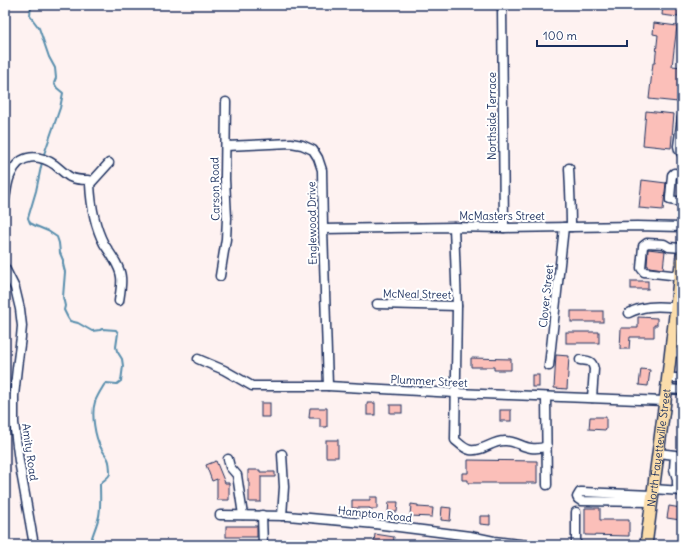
<svg xmlns="http://www.w3.org/2000/svg" width="687" height="550" viewBox="0 0 687 550" font-family="Delius,sans-serif">
  <style>
    .lines { fill: none; stroke-linecap: round; stroke-linejoin: round }
    .stream { stroke: #588ead; stroke-width: 2 }
    .building { fill: #fbbfb9; stroke: #1b2f5e }
    .minor-casing { stroke: #1b2f5e; stroke-width: 11 }
    .major-casing { stroke: #1b2f5e; stroke-width: 14 }
    .minor { stroke: #fff; stroke-width: 8 }
    .major { stroke: #fbddab; stroke-width: 11 }
    .labels { text-anchor: middle; dominant-baseline: central; stroke-width: 4; stroke-linejoin: round; paint-order: stroke }
    .street-label { font-size: 11px; fill: #1b2f5e; stroke: #fff }
  </style>
  <rect width="100%" height="100%" fill="#fef2f1"/>
  <filter id="ink" filterUnits="userSpaceOnUse"><feTurbulence type="fractalNoise" baseFrequency=".025" numOctaves="2"/><feDisplacementMap in="SourceGraphic" scale="8" xChannelSelector="R" yChannelSelector="G"/><feConvolveMatrix kernelMatrix="1 2 1 2 8 2 1 2 1" color-interpolation-filters="sRGB"/></filter>
  <g filter="url(#ink)">
    <g class="lines">
      <g class="stream">
        <path d="M31,5L30,16L39,28L49,57L55,68L56,78L54,83L57,88L63,93L60,108L43,157"/>
        <path d="M42,162L36,191L28,218L30,223L36,226L48,231L57,237L59,243L60,253L63,260V264L65,272L63,297L65,306L64,310L68,318L70,321L78,323L92,331L100,330L102,329L116,330L118,333L116,347L117,351L122,359L123,366L121,381L117,384L106,383L104,385C101,390 97,396 95,402C91,414 95,437 101,448C103,452 106,455 108,459C110,463 110,469 110,474C108,479 103,480 100,484C100,495 101,506 99,516C97,525 93,533 91,541V542L93,545"/>
      </g>
    </g>
    <g class="building">
      <path d="M663,5H680L678,17L662,15Z"/>
      <path d="M654,23L677,26L672,66L682,67L678,102L649,99L653,63H655L658,35L653,34Z"/>
      <path d="M646,111L674,114L671,148L643,145Z"/>
      <path d="M642,180L666,183L663,210L639,208Z"/>
      <path d="M648,249L665,251L663,269L649,267V266H647Z"/>
      <rect x="631" y="281" width="17" height="8"/>
      <rect x="571" y="311" width="32" height="11"/>
      <path d="M638,317L657,318V325H654V337H630L629,349H620L621,328H638Z"/>
      <rect x="566" y="332" width="33" height="11"/>
      <path d="M556,355L569,356L567,389L554,388Z"/>
      <path d="M471,358L511,359V370H494V367H471Z"/>
      <path d="M641,369L650,370L648,386L639,385Z"/>
      <rect x="532" y="375" width="7" height="12"/>
      <rect x="261" y="403" width="9" height="14"/>
      <rect x="367" y="403" width="8" height="12"/>
      <rect x="390" y="405" width="12" height="8"/>
      <path d="M310,408H327V427H320V418H309Z"/>
      <rect x="500" y="410" width="11" height="11"/>
      <path d="M590,417H606V430L589,429Z"/>
      <rect x="326" y="440" width="12" height="17"/>
      <path d="M468,460L537,461V483H468V480H462V473H468Z"/>
      <path d="M216,461L225,483H229V500H217V479L212,481L206,465Z"/>
      <path d="M248,470H260V472H275V477H261V502H249V482H248Z"/>
      <path d="M370,497H377V509H370V508H352V500H370Z"/>
      <path d="M389,502H398L397,512H388Z"/>
      <path d="M411,504L418,505V507L433,508L432,517L410,516Z"/>
      <path d="M669,506L681,508L680,520L667,518Z"/>
      <path d="M442,507L451,508L450,521L441,520Z"/>
      <path d="M585,508H600V520H629V536L585,535Z"/>
      <path d="M480,516H490V525L480,524Z"/>
      <rect x="226" y="526" width="31" height="11"/>
      <path d="M375,534L394,537L393,545H386L387,543L374,542Z"/>
    </g>
    <g class="lines">
      <g class="minor-casing">
        <g id="minor">
          <path d="M502,5L504,228"/>
          <path d="M682,118L678,146L679,150L682,154"/>
          <path d="M226,146L291,143L302,145L313,150L318,158L322,170L323,229L328,386"/>
          <path d="M569,168C570,188 571,207 571,227"/>
          <path d="M682,174L674,173L672,175L670,198V200L682,202"/>
          <path d="M90,184L109,163"/>
          <path d="M5,198C7,190 7,181 11,174C20,153 39,154 55,165C60,169 65,174 70,177C76,180 82,180 88,180L90,184C91,205 94,225 104,244C110,253 120,266 121,277C122,284 120,294 119,301"/>
          <path d="M454,227L457,306L455,440C459,443 464,449 470,450C482,452 492,441 504,441C514,440 522,447 531,448C537,449 542,448 547,446"/>
          <path d="M323,229L454,227L504,228L637,226L682,227"/>
          <path d="M5,268L15,288L20,309L22,326L21,337L17,368L14,396V423L19,461L34,545"/>
          <path d="M220,276L226,239L227,218L225,179L226,102"/>
          <path d="M680,276L644,272L641,268L643,246L647,243L664,244L669,247L682,248"/>
          <path d="M377,304L457,306"/>
          <path d="M629,313C642,306 655,306 670,307C675,307 676,305 682,306"/>
          <path d="M671,352L682,353"/>
          <path d="M198,359L224,370L252,386H328L455,393L665,401"/>
          <path d="M580,360C588,361 592,360 594,369L592,398"/>
          <path d="M549,366L564,227"/>
          <path d="M668,378H682"/>
          <path d="M667,389L682,390"/>
          <path d="M546,397L547,485"/>
          <path d="M658,453L675,455L674,469L677,479V484L679,491"/>
          <path d="M228,459L230,467L237,475L243,515"/>
          <path d="M653,489L682,491"/>
          <path d="M651,502L581,501L578,499L577,497L580,492H582L652,495"/>
          <path d="M220,515L288,516L375,524L470,536L494,541L527,545"/>
          <path d="M262,515L263,545"/>
          <path d="M282,516L284,487L282,454"/>
          <path d="M576,545V512"/>
        </g>
      </g>
      <g class="major-casing">
        <g id="major">
          <path id="s1" d="M646,545L665,401L682,255"/>
        </g>
      </g>
      <use href="#minor" class="minor"/>
      <use href="#major" class="major"/>
    </g>
  </g>
  <g class="labels">
    <g class="street-label">
      <text transform="translate(492 116) rotate(-90)">Northside Terrace</text>
      <text transform="translate(215 189) rotate(-91)">Carson Road</text>
      <text x="502" y="216">McMasters Street</text>
      <text transform="translate(312 223) rotate(-91)">Englewood Drive</text>
      <text transform="translate(417 294) rotate(1)">McNeal Street</text>
      <text transform="translate(546 296) rotate(-84)">Clover Street</text>
      <text transform="translate(429 381) rotate(3)">Plummer Street</text>
      <text stroke="none"><textPath href="#s1" startOffset="98">North Fayetteville Street</textPath></text>
      <text transform="translate(30 452) rotate(82)">Amity Road</text>
      <text transform="translate(375 514) rotate(6)">Hampton Road</text>
    </g>
  </g>
  <rect width="687" height="550" fill="none" stroke="#fff" stroke-width="20"/>
  <rect x="10" y="10" width="667" height="530" fill="none" stroke="#1b2f5e" stroke-width="1.5" filter="url(#ink)"/>
  <path d="M537 40v6h90v-6" fill="none" stroke="#1b2f5e" stroke-width="2"/>
  <text x="543" y="40" font-size="12" fill="#1b2f5e" stroke="#ffffff" stroke-width="3" paint-order="stroke">100 m</text>
</svg>
